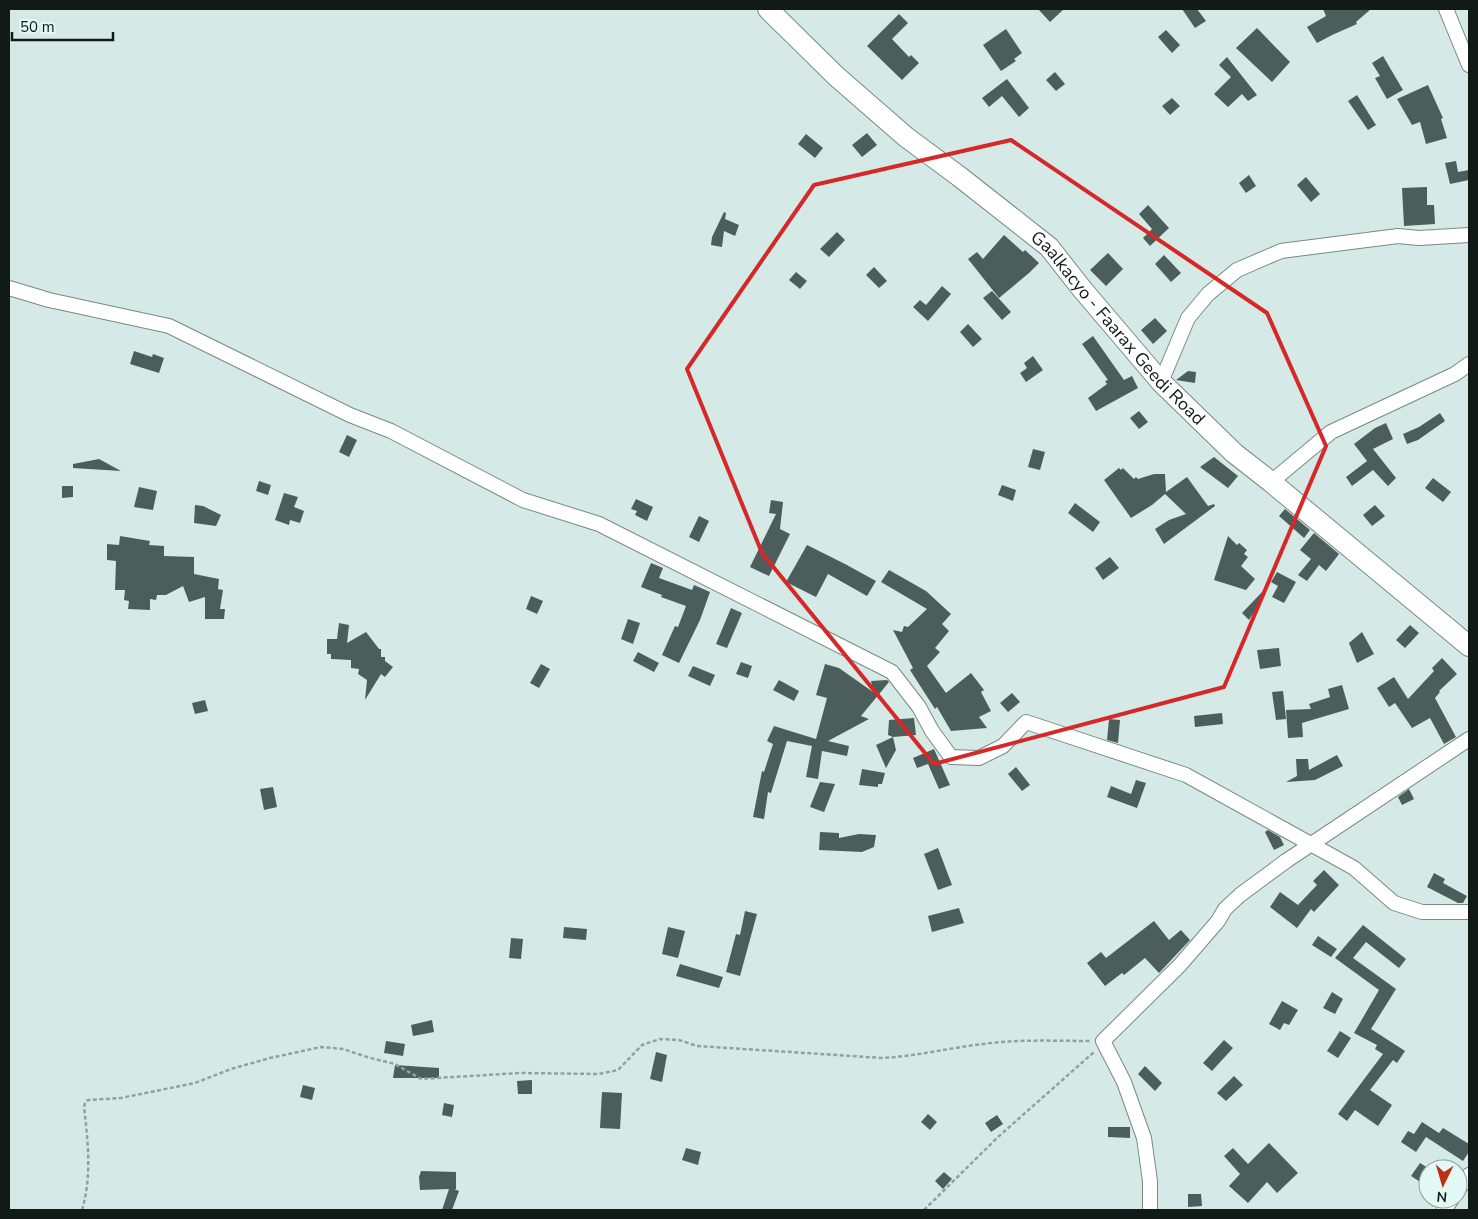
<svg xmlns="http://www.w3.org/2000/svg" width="1478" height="1219" viewBox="0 0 1478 1219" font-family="'Nunito Sans',sans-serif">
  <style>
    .building { fill: #4c5e5b }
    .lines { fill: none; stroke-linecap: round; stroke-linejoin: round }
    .street-casing { stroke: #778a86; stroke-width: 16 }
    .secondary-casing { stroke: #778a86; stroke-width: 22 }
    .path { stroke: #91a29e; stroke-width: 2.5; stroke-dasharray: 4 2.5; stroke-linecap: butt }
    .street { stroke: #fff; stroke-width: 14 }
    .secondary { stroke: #fff; stroke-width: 20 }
    .marked { fill: none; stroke: #d62828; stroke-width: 4; stroke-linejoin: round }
    .labels { text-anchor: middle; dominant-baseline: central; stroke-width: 5; stroke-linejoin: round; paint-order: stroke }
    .street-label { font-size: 18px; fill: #121a18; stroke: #e2f8f4 }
  </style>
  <rect width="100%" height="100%" fill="#d5eae6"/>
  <g class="building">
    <path d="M1038,9H1064L1050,22Z"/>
    <path d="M1182,9H1197L1206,21L1195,28Z"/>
    <path d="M1323,9H1371L1356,22L1357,24L1332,35L1317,43L1307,27L1326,16Z"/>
    <path d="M899,14L908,23L892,39L909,57L911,55L919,63L902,80L867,46Z"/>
    <path d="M1257,28L1290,62L1272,82L1236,48Z"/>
    <path d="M1006,29L1022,53L1014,59L1016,61L1001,71L983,45Z"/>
    <path d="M1166,30L1180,45L1172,53L1158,37Z"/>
    <path d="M1383,56L1403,90L1387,99L1375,78L1380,76L1372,63Z"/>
    <path d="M1227,57L1257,95L1248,101L1242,94L1228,107L1214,94L1231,77L1219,65Z"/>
    <path d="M1055,72L1065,84L1056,91L1046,80Z"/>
    <path d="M1007,79L1029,108L1019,117L1002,96L989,107L982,98Z"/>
    <path d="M1428,85L1443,118L1441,119L1447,138L1426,144L1420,122L1412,125L1397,99Z"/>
    <path d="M1357,95L1376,125L1368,130L1348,101Z"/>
    <path d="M1172,98L1180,106L1170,115L1162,106Z"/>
    <path d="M867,133L877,145L862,157L852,145Z"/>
    <path d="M806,134L823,148L815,158L798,144Z"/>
    <path d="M1456,161L1458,172L1469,170V180L1450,184L1445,163Z"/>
    <path d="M1249,175L1256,186L1246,193L1239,183Z"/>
    <path d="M1306,177L1320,194L1311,202L1297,185Z"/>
    <path d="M1427,187V205H1434L1435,224L1404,226L1402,188Z"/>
    <path d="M1148,205L1169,228L1150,246L1143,238L1152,229L1139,214Z"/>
    <path d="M724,212L726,213L725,219L739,225L735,236L724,231L722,247L711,245L712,237Z"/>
    <path d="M837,232L845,240L829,257L820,249Z"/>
    <path d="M1004,235L1023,252L1025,250L1039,263L1029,273L999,298L968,259L977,252L983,259Z"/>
    <path d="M1108,253L1123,269L1106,286L1090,270Z"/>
    <path d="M1164,255L1181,273L1171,282L1155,264Z"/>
    <path d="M874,267L887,281L879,288L866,275Z"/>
    <path d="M796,272L807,281L800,289L789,280Z"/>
    <path d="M942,286L951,294L928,321L913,307L920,300L926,305Z"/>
    <path d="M992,291L1011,312L1002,320L983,298Z"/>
    <path d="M1155,318L1167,331L1153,344L1141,330Z"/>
    <path d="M968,324L982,339L973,347L960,332Z"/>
    <path d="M1093,336L1124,380L1132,376L1138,388L1096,411L1088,398L1107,384L1105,381L1108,380L1082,344Z"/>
    <path d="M134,351L152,357L153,354L164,358L159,373L130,364Z"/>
    <path d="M1033,356L1043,370L1026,382L1020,373L1027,368L1024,363Z"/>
    <path d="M1188,371L1196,372L1195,383L1176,380Z"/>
    <path d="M1139,411L1148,422L1139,429L1130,418Z"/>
    <path d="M1440,413L1445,421L1418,440L1407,444L1403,434L1419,427Z"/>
    <path d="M1386,423L1393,439L1373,449L1396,478L1388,486L1373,470L1352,486L1346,477L1367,461L1354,444L1375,428Z"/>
    <path d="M347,435L357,440L349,457L339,452Z"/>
    <path d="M1033,449L1045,452L1040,470L1028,467Z"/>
    <path d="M1214,457L1238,476L1228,488L1200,467Z"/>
    <path d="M99,459L121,471L73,468V464Z"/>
    <path d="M1119,468L1121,470L1123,468L1134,479L1136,477L1138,479L1154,474H1165L1166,492L1187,477L1208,506L1214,504L1215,506L1164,544L1155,529L1169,520L1186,514L1165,494L1152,505L1131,518L1104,480Z"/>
    <path d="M1433,478L1451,492L1443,502L1425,488Z"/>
    <path d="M259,481L271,485L268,495L256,491Z"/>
    <path d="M1002,485L1016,490L1013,501L998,495Z"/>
    <path d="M62,486H73V497L62,498Z"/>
    <path d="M139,487L157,491L153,510L134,507Z"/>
    <path d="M284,493L298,497L294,507L304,511L300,523L290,520L289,525L275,520Z"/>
    <path d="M636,499L653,507L647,521L635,515L637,511L631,509Z"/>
    <path d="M771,500L783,502L780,529L790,534L769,576L750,567L776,514L769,513Z"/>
    <path d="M1075,503L1100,522L1093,532L1068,513Z"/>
    <path d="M195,505L203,506L221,515L216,526L194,523Z"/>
    <path d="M1375,505L1385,516L1372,526L1363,515Z"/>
    <path d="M1285,509L1310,530L1304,538L1279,516Z"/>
    <path d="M699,516L709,521L699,542L689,537Z"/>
    <path d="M1314,533L1339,554L1326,571L1319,565L1307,581L1298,575L1311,559L1300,550Z"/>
    <path d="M120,536L150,541L149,545L164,546V556L194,557V574L219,579L218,589L223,590L220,609H225L224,619H205V597L189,602L183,586L166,595H157L156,600L150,599V610L128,609L129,601L124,600L125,590H115L116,561L107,560V544L119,545Z"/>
    <path d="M1228,536L1237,545L1239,543L1247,550L1244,554L1248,557L1241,566L1255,579L1246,590L1214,580Z"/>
    <path d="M807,545L845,564L876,581L867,596L828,574L816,597L786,582Z"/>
    <path d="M1110,557L1119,568L1103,580L1095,568Z"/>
    <path d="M651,563L663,568L659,578L692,590L694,585L710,592L700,620L679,663L662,655L675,626L678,627L686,606L661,597L662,595L641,587Z"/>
    <path d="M889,570L926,591L951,614L942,624L949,631L935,648L940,652L927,666L946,693L971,673L984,690L981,692L991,711L979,717L987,728L951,731L937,707L935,709L910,670L913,668L893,630L902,632L904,626L908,627L927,609L881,582Z"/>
    <path d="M1277,572L1296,582L1284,603L1272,597L1278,586L1271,582Z"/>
    <path d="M1263,591L1266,593L1249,620L1242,613Z"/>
    <path d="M531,596L543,601L537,614L526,609Z"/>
    <path d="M731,608L742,613L727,648L716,644Z"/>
    <path d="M628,619L640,623L633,644L621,639Z"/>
    <path d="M339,623L349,625L347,643L366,632L379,649H381V657H385V661L393,667L385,677L381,674L365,700L367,680L358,674L359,669L351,668V660L331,659V654H327V639H337Z"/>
    <path d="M1410,625L1419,633L1405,648L1396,640Z"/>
    <path d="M1362,632L1374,654L1357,663L1349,643Z"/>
    <path d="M1279,648L1281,666L1260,669L1257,650Z"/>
    <path d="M638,652L659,663L654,672L633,661Z"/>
    <path d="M1442,658L1457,674L1439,691L1440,692L1435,698L1456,737L1444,744L1430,718L1412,728L1395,703L1389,707L1377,688L1394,677L1408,699L1434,671L1432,668Z"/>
    <path d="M741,662L752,666L748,678L736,674Z"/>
    <path d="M541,664L550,669L539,688L530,683Z"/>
    <path d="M825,664L839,668L873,692L871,681L887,680L889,682L861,716L869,719L828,741L849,746L847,756L822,751L818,779L806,777L812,746L787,741L771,793L768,792L764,819L753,817L762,771L764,772L773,744L767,741L774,726L816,739L827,698L816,695Z"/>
    <path d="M693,666L715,675L710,686L688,676Z"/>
    <path d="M779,680L799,691L794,701L773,690Z"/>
    <path d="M1342,685L1349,709L1302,723L1303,737L1288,738L1286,710L1311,709L1309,704L1330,697L1328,689Z"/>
    <path d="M1283,691L1286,719L1276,720L1272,692Z"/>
    <path d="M1012,693L1020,702L1008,712L1000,703Z"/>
    <path d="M205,700L208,711L195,714L192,703Z"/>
    <path d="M1222,713L1223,724L1195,727L1194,716Z"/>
    <path d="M914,718L916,735L893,737L888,735L889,720Z"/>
    <path d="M1109,719L1120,720L1118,743L1107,740Z"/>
    <path d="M893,737L896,750L886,768L876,745Z"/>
    <path d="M934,749L950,785L939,789L928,764L917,768L913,758Z"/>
    <path d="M1337,755L1343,766L1315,780L1286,782L1297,776L1296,759H1308L1309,770Z"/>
    <path d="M1016,767L1030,785L1022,791L1008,774Z"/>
    <path d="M862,769L885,773L882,784H878V787L859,785Z"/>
    <path d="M1136,780L1146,783L1137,808L1107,797L1111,786L1131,794Z"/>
    <path d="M820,782L835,784L824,812L810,807Z"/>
    <path d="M273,787L277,807L264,810L260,789Z"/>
    <path d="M1409,789L1414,799L1402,805L1398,797Z"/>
    <path d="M1268,830L1280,837L1284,845L1274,850L1265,832Z"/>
    <path d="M820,832L839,833V838L859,834L876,835L874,847L862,852L841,851L819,850Z"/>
    <path d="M938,848L952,885L938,890L924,854Z"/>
    <path d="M1324,870L1339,885L1314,912L1311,909L1297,928L1270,907L1280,892L1298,905L1317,885L1313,881Z"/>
    <path d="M1434,873L1445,879L1443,883L1467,896L1463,903H1458L1427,887Z"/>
    <path d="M959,908L964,923L932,932L928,916Z"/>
    <path d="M745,911L757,914L740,976L726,972L736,934L740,935Z"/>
    <path d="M1154,921L1169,940L1181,930L1190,940L1159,973L1145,958L1124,975L1122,973L1105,986L1087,963L1101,952L1106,958Z"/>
    <path d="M1363,925L1406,959L1399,968L1366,942L1353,958L1396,989L1371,1029L1405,1051L1397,1063L1393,1060L1370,1090L1392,1105L1378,1126L1355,1110L1347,1121L1338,1114L1383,1054L1375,1049L1377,1045L1354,1033L1379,990L1335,958Z"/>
    <path d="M564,927L587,929L586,940L563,938Z"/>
    <path d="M668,927L685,931L678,958L662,954Z"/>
    <path d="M1318,936L1337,949L1331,957L1312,945Z"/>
    <path d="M511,938L523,939L521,959L509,958Z"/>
    <path d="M680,964L723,977L719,988L676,976Z"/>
    <path d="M1332,992L1343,999L1335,1014L1323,1008Z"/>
    <path d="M1282,1001L1298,1010L1289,1025L1284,1023L1280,1030L1269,1024Z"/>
    <path d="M432,1020L434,1032L413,1036L411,1025Z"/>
    <path d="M1340,1031L1351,1038L1338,1058L1327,1051Z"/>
    <path d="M1224,1040L1233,1048L1212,1071L1203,1063Z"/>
    <path d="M386,1041L405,1044L403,1056L384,1053Z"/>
    <path d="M656,1052L667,1055L662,1082L650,1079Z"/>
    <path d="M395,1065L439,1068V1078H393Z"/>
    <path d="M1145,1066L1162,1083L1155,1091L1138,1074Z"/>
    <path d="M1234,1076L1243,1085L1226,1101L1217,1093Z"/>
    <path d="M532,1080V1094H518L517,1081Z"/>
    <path d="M303,1085L315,1088L312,1100L300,1097Z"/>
    <path d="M602,1092L622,1093L620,1129L600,1128Z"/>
    <path d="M444,1103L454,1105L452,1117L442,1115Z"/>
    <path d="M928,1114L937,1122L930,1130L921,1122Z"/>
    <path d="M997,1115L1003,1124L991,1132L985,1123Z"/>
    <path d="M1422,1122L1439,1133L1443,1128L1469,1144V1152L1463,1161L1426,1137L1416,1152L1401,1142L1408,1131L1414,1134Z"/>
    <path d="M1108,1127H1130V1138L1108,1137Z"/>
    <path d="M1269,1143L1298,1173L1277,1193L1267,1182L1248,1203L1229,1186L1240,1174L1224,1156L1233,1148L1248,1164Z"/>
    <path d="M686,1148L701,1152L698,1165L682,1160Z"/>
    <path d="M1420,1163L1428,1168V1187L1411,1176Z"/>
    <path d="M421,1171L456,1172V1189H454L459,1191L452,1210H442L449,1189L420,1190L419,1177Z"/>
    <path d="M944,1172L952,1179L943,1189L935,1181Z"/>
    <path d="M1188,1194H1201L1202,1206L1188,1207Z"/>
  </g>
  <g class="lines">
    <g class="street-casing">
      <g id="street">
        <path d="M1446,9L1469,65"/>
        <path d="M9,288L49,300L169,326L350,415L391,431L523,500L599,524L892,672L919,707L932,731L951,757L979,758L1003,746L1026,722L1186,775L1354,868L1394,903L1422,912H1469"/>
        <path d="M1161,382L1188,318L1208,294L1237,270L1281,251L1398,236L1419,238L1469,235"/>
        <path d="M1271,482L1331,432L1455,374L1469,364"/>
        <path d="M1458,1190L1469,1175"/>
        <path d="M1150,1210V1181L1144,1138L1124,1082L1103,1041L1180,965L1218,921L1225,909L1240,895L1286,861L1469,739"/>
        <path d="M1444,1210L1452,1199"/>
      </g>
    </g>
    <g class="secondary-casing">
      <g id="secondary">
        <path id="s1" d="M768,9L836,76L906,137L960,177L1049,247L1082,289L1161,382L1234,453L1271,482L1469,646"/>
      </g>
    </g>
    <g class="path">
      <path d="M82,1210C92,1176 88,1142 84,1107L85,1103L88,1100L121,1098L195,1083L231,1069L270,1058L321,1047L343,1049L367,1057L395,1064L421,1079L519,1073L598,1074L618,1070L642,1045L660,1039L679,1040L697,1046L883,1058C917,1056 949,1048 983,1044C1019,1039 1055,1041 1091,1041"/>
      <path d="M924,1210L998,1137L1094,1052"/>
    </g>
    <use href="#street" class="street"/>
    <use href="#secondary" class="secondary"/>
  </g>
  <path class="marked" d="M1011,140L1267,313L1326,446L1224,687L934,764L762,553L687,369L814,185Z"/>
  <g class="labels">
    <g class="street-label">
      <text stroke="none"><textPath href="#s1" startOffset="475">Gaalkacyo - Faarax Geedi Road</textPath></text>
    </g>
  </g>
  <rect width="1478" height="1219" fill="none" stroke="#121a18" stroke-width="20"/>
  <g transform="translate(1443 1184) rotate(185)"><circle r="24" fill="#e2f8f4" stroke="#8f9f9c"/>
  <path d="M0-4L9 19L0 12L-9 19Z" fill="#bb3013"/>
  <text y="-8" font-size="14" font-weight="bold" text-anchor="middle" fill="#121a18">N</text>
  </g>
  <path d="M12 32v8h101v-8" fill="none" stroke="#121a18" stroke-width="2.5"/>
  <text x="20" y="32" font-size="15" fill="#121a18" stroke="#e2f8f4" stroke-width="4" paint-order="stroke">50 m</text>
</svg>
